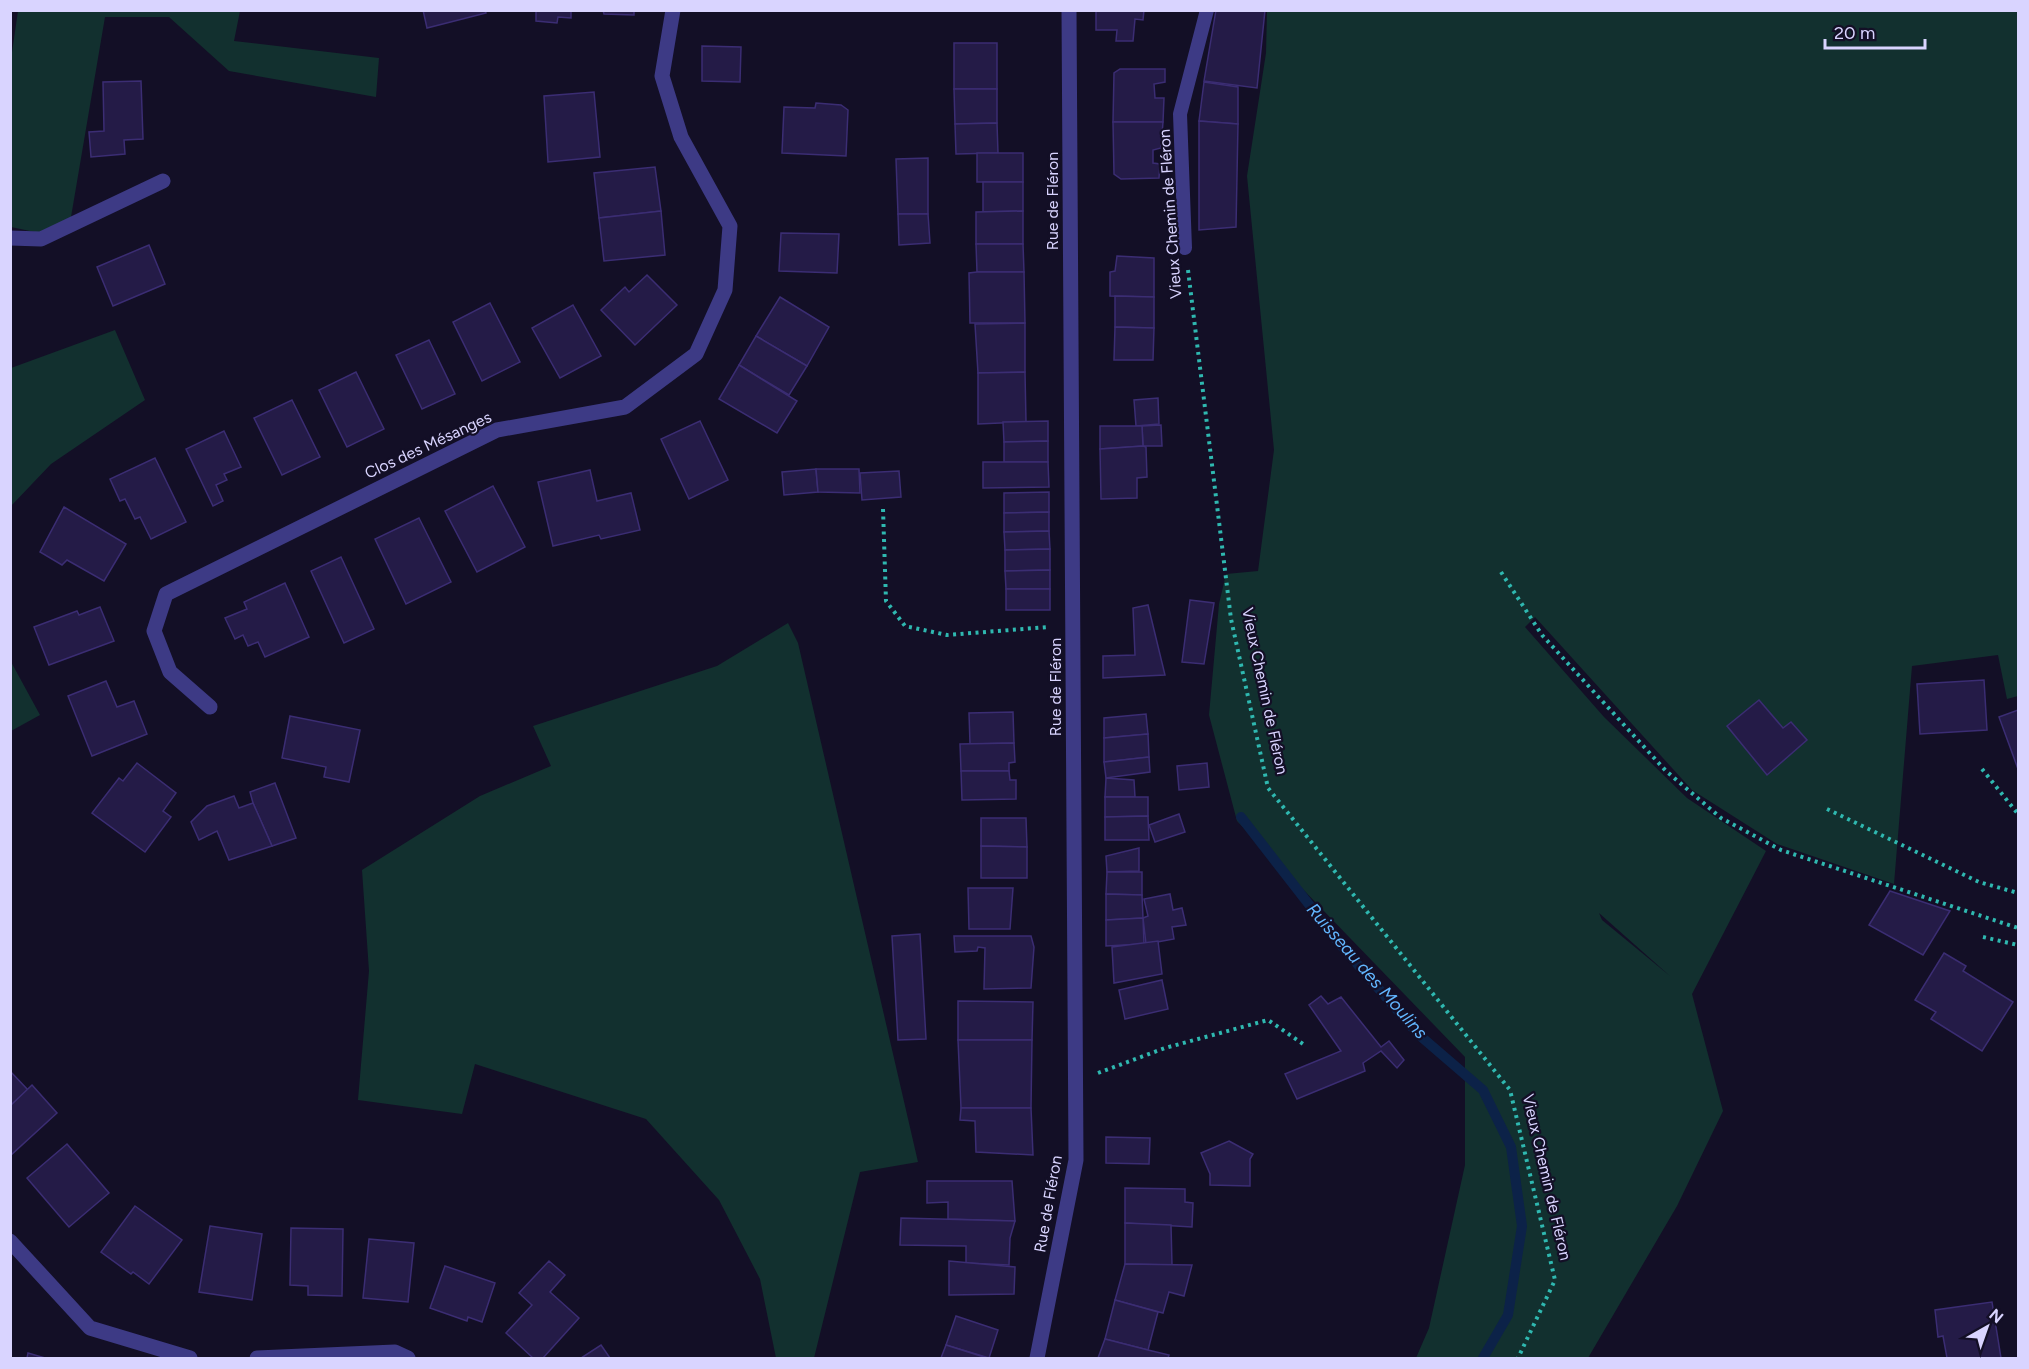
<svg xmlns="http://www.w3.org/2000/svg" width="2029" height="1369" viewBox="0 0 2029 1369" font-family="Figtree,sans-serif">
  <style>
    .green { fill: #12302f; fill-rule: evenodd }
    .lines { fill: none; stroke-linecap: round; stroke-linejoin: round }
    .stream { stroke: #0c2248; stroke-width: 10 }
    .building { fill: #241b47; stroke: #3b2d73; stroke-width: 1.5 }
    .path { stroke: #2fb8b0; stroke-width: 4; stroke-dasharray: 3 4.5; stroke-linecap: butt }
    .service { stroke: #3d3a85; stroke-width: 14 }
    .minor { stroke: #3d3a85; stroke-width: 15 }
    .tertiary { stroke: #3d3a85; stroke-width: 15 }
    .labels { text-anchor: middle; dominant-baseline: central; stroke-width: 4.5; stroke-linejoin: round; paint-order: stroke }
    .street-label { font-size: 16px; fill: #d9d4ff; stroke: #130f26 }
    .water-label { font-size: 18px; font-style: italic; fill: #62b6ff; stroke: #130f26 }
  </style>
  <rect width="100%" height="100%" fill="#130f26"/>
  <g class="green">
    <path d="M18,11H240L234,41L379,58L376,97L229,71L169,17H105L71,217L49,235L11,227L10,66Z"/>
    <path d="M1267,11H2018V696L2007,699L1998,655L1912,666L1894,884L1777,844L1692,790L1535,617L1525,627L1604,717L1687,798L1766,851L1692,994L1723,1111L1677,1206L1588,1358H1416L1429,1328L1465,1165V1057L1237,821L1209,715L1219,604L1226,574L1258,571L1274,450L1247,176L1266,53ZM1599,913L1670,976L1602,920Z"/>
    <path d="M115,330L145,400L51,464L11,506V368Z"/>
    <path d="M788,623L798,643L918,1162L860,1172L814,1358H776L760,1279L719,1200L646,1119L475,1064L462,1114L358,1100L369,971L362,870L480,796L551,766L533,726L717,666Z"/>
    <path d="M10,660L40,715L11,731H10Z"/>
  </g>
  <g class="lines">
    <path class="stream" d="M1241,817L1339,943L1418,1034L1483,1090L1511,1147L1522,1226L1508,1315L1483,1358"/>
  </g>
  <g class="building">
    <path d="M423,10H485L486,13L427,28Z"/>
    <path d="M536,10H571V18L558,17L557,23L536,21Z"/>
    <path d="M603,10H634V15L604,14Z"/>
    <path d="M1096,10H1144L1143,20L1135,19L1133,41H1116L1117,30H1096Z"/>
    <path d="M1216,10H1265L1257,88L1204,81Z"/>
    <rect x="954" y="43" width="43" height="46"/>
    <path d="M702,46L741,47L740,82L702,81Z"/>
    <path d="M1120,69H1165V82L1154,84L1155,98H1164L1163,122H1113L1114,73Z"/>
    <path d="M141,81L143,139L124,140L125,154L91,157L89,132L104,131L103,82Z"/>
    <path d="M1204,82L1238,87V124L1199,121Z"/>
    <path d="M954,89H997V123L955,124Z"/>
    <path d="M594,92L600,157L548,162L544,96Z"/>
    <path d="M816,103L841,105L848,110L846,156L782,153L784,107L815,108Z"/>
    <path d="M1199,121L1238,124L1236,227L1199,230Z"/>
    <path d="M1113,122H1163L1161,148L1153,150V163L1160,164L1159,178L1121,179L1114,174Z"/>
    <path d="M997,123L998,153L956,154L955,124Z"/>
    <rect x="977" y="153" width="46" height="29"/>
    <path d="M928,158V214H898L896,159Z"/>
    <path d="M655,167L661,211L599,218L594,173Z"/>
    <path d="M983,182H1023V211L983,212Z"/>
    <path d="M661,211L665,255L604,261L599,218Z"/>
    <path d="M1023,211V244H976V212Z"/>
    <path d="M898,214H928L930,243L899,245Z"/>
    <path d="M781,233L839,234L837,273L779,271Z"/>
    <path d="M976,244H1023L1024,272H977Z"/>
    <path d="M149,245L165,284L113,306L97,267Z"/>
    <path d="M1117,256L1154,258V297L1110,296V272L1115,271Z"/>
    <path d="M977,272H1024L1025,323H970L969,273Z"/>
    <path d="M647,275L677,305L635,345L601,310L625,287L629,292Z"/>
    <path d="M1115,296L1154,297V328L1115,327Z"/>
    <path d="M780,297L829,327L807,366L756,336Z"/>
    <path d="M490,303L520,362L482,381L453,322Z"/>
    <path d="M573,305L601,356L560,378L532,328Z"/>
    <path d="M1025,323V372L978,373L975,324Z"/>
    <path d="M1115,327L1154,328L1153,360H1114Z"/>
    <path d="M756,336L807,366L789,395L739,365Z"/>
    <path d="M429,340L455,394L422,409L396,355Z"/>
    <path d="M739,365L797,401L777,433L719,399Z"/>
    <path d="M356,372L384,429L347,447L319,390Z"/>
    <path d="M1025,372L1026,422L978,424V373Z"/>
    <path d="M1158,398L1159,424L1136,426L1134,400Z"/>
    <path d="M292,400L320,457L282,475L254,418Z"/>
    <path d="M700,421L728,480L689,499L661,439Z"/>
    <path d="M1048,421V441L1004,442L1003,422Z"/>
    <path d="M1161,425L1162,446H1143L1142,426Z"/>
    <path d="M1100,426H1142L1143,446L1100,449Z"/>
    <path d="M224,431L241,467L224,474L227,480L216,485L223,501L213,506L186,449Z"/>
    <path d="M1048,441V462H1004V442Z"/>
    <path d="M1143,446L1146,447L1147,477L1137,478V498L1101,499L1100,449Z"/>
    <path d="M155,458L186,522L151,539L140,517L135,519L125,499L120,501L110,479Z"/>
    <path d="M983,462H1048L1049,487L983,488Z"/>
    <path d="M816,469L818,492L784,495L782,472Z"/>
    <path d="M816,469H859L860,493L818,492Z"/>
    <path d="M590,470L597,501L631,493L640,530L601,539L599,535L553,546L538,482Z"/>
    <path d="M899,471L901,497L862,500L860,473Z"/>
    <path d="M493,486L525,547L477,572L445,511Z"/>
    <path d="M1049,492V512L1004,513V493Z"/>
    <path d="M64,507L126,544L104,581L67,560L62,565L40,552Z"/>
    <path d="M1049,512V531L1004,532V513Z"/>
    <path d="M419,518L451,582L406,604L375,539Z"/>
    <path d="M1049,531L1050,549L1005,550L1004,532Z"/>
    <path d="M1050,549V570L1005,571V550Z"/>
    <path d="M341,557L374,629L344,643L311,571Z"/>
    <path d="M1050,570V589H1006L1005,571Z"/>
    <path d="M285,583L309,637L265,657L258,642L248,646L243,635L235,639L225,618L247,609L244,602Z"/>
    <rect x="1006" y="589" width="44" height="21"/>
    <path d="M1190,600L1214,603L1204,664L1182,662Z"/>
    <path d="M1148,605L1165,675L1103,678V656L1135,655L1133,608Z"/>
    <path d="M100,607L114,641L49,665L34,627L77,611L79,615Z"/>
    <path d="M1984,680L1987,730L1920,734L1917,684Z"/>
    <path d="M106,681L117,707L134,701L147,734L92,756L68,696Z"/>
    <path d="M1759,700L1783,728L1791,722L1807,740L1767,775L1727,726Z"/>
    <path d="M2018,710V769L1999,717Z"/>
    <path d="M1013,712L1014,743L970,744L969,713Z"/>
    <path d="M1146,714L1148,734L1104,738V718Z"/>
    <path d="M290,716L360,730L349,782L324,777L326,767L282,758Z"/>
    <path d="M1148,734L1149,757L1104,762V738Z"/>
    <path d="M1014,743L1015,762L1009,763V771H961L960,744Z"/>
    <path d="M1149,757L1150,772L1106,778L1104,762Z"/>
    <path d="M137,763L176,793L163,811L171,817L145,852L92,813L119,778L123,781Z"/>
    <path d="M1207,763L1209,787L1179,790L1177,766Z"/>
    <path d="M961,771H1009L1010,780H1016V799L962,800Z"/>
    <path d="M1106,778L1134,780L1135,797H1105Z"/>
    <path d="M275,783L296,838L272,846L253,803L250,792Z"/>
    <path d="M234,796L239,808L253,803L272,846L229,860L217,831L199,840L191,822L207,806Z"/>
    <path d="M1105,797H1148V816L1105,817Z"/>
    <path d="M1179,814L1185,832L1155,842L1149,825Z"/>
    <path d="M1148,816L1149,840H1105V817Z"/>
    <path d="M981,818H1026L1027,847L981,846Z"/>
    <path d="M981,846L1027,847V878H981Z"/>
    <path d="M1139,848V871L1107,872L1106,856Z"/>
    <path d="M1107,872H1142V895L1106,894Z"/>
    <path d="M968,888H1013L1010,929H969Z"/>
    <path d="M1890,891L1950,911L1923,955L1869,925Z"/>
    <path d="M1106,894L1142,895L1143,918L1106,920Z"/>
    <path d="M1170,894L1173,910L1182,908L1186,925L1172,927L1174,939L1146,944L1143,918L1148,916L1144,899Z"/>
    <path d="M1143,918L1144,944L1106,946V920Z"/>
    <path d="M920,934L926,1039L898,1040L892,936Z"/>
    <path d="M954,936H1031L1034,947L1031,988L984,989L985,948L978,947L977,951L955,952Z"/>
    <path d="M1158,941L1162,974L1114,983L1112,947Z"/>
    <path d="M1944,953L1966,966L1963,971L2013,1002L1982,1051L1931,1019L1936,1012L1915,1000Z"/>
    <path d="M1162,980L1168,1009L1125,1019L1119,990Z"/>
    <path d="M1321,996L1328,1004L1341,997L1381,1047L1389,1041L1404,1060L1397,1068L1381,1051L1363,1063L1365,1071L1297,1099L1285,1074L1341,1051L1309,1005Z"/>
    <path d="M958,1001L1033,1002L1032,1040H958Z"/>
    <path d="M958,1040H1032L1031,1108H961Z"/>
    <path d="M10,1071L28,1090L10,1106Z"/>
    <path d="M32,1085L57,1113L11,1155L10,1106Z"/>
    <path d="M961,1108H1031L1033,1155L976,1152L975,1121L960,1120Z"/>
    <path d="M1106,1137L1150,1138L1149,1164L1106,1163Z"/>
    <path d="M1229,1141L1253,1154L1250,1159V1186L1210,1185V1174L1201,1153Z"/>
    <path d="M67,1144L109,1193L69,1227L27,1178Z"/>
    <path d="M927,1181H1012L1015,1221L948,1219V1202L927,1203Z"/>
    <path d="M1125,1188L1185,1189V1202L1193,1203L1192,1227L1125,1223Z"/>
    <path d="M135,1206L182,1240L149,1284L133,1272L131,1274L101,1252Z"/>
    <path d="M901,1218L1015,1221L1010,1238L1009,1265L966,1263V1246L900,1245Z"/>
    <path d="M1125,1223L1171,1225L1172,1265L1125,1264Z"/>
    <path d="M210,1226L262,1234L252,1300L199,1292Z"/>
    <path d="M291,1228L343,1229L342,1296L308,1295V1286L290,1285Z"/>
    <path d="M369,1239L414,1243L408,1302L363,1298Z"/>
    <path d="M549,1261L565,1275L550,1292L579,1318L543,1358H533L506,1333L532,1305L519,1293Z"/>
    <path d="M949,1261L1015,1267L1014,1294L949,1295Z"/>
    <path d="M1125,1264L1192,1265L1184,1296L1169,1292L1163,1313L1115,1300Z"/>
    <path d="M445,1266L495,1283L482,1322L468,1317L467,1321L430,1308Z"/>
    <path d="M1115,1300L1158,1312L1148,1350L1105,1339Z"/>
    <path d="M1992,1302L2001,1358H1947L1943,1336L1938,1337L1935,1310Z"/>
    <path d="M956,1316L998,1330L989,1358L946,1345Z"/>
    <path d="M1105,1339L1148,1350L1169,1355L1168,1358H1098Z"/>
    <path d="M601,1345L610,1358H581Z"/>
    <path d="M946,1345L987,1358H941Z"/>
    <path d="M28,1353L45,1358H27Z"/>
  </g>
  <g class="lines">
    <g class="path">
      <path d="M1188,270L1231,619L1268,788L1510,1090L1555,1280L1518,1358"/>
      <path d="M883,509L886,601L905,626L947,635L1048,627"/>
      <path d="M1501,572L1542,635L1666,771L1721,818L1781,850L2018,928"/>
      <path d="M1982,769L2018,814"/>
      <path d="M1827,809L1979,882L2018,893"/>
      <path d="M1983,937L2018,945"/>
      <path d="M1098,1073L1165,1048L1268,1020L1306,1046"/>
    </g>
    <path class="service" d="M1185,248L1180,114L1207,10"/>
    <g class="minor">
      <path d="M10,238L41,239L163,181"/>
      <path d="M210,707L170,672L154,631L166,594L497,430L625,407L696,354L725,290L730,226L681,137L662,76L673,10"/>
    </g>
    <g class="tertiary">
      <path d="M10,1241L90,1328L190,1358"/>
      <path d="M257,1358L395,1352L408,1358"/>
      <path d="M1037,1358L1076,1160L1069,10"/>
    </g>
  </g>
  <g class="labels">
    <g class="street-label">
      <text transform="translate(1052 201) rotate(-90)">Rue de Fléron</text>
      <text transform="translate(1170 214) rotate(-94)">Vieux Chemin de Fléron</text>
      <text transform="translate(428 445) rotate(-25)">Clos des Mésanges</text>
      <text transform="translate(1055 687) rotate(-90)">Rue de Fléron</text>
      <text transform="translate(1265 691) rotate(78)">Vieux Chemin de Fléron</text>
      <text transform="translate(1547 1177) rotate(77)">Vieux Chemin de Fléron</text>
      <text transform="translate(1048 1204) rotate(-80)">Rue de Fléron</text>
    </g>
    <g class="water-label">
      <text transform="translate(1367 971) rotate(49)">Ruisseau des Moulins</text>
    </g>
  </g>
  <rect width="2029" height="1369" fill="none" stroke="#d9d4ff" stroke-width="24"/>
  <g transform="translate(1987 1327) rotate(40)" stroke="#130f26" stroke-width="4.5" paint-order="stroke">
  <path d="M0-4.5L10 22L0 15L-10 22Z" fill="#d9d4ff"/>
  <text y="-9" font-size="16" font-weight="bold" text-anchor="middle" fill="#d9d4ff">N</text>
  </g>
  <path d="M1825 39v9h100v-9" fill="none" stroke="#d9d4ff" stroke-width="3"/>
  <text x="1834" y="39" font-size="18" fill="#d9d4ff" stroke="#130f26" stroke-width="4.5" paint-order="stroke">20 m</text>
</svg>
